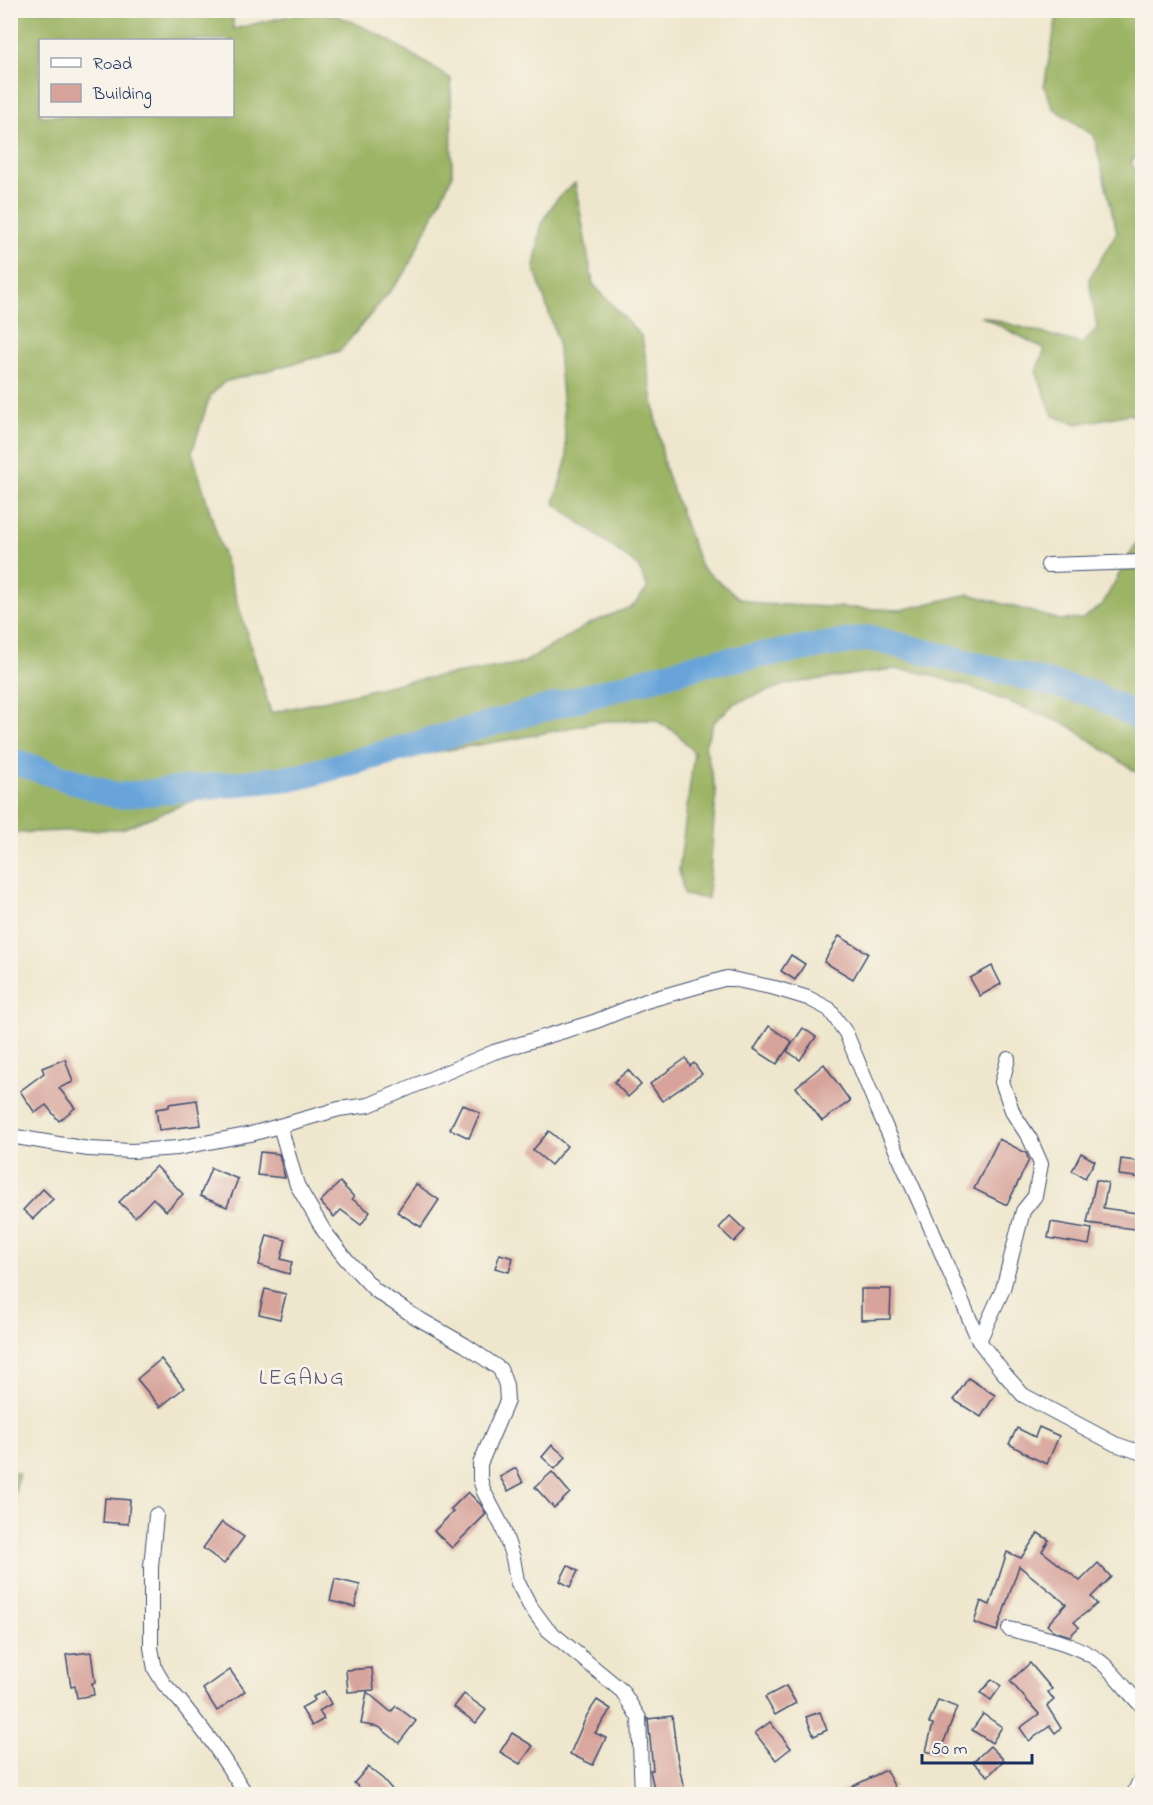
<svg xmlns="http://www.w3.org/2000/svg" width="1153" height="1805" viewBox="0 0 1153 1805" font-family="'Indie Flower',sans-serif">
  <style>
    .forest { fill: #9cb465; stroke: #5c7262; stroke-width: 1.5; fill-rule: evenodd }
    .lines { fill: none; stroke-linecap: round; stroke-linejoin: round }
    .river { stroke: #68a4d9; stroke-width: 26 }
    .building { fill: #d7a39a }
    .street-casing { stroke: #3b4b6f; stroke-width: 16 }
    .secondary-casing { stroke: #3b4b6f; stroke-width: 22 }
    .street { stroke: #fff; stroke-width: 14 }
    .secondary { stroke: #fff; stroke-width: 20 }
    .labels { text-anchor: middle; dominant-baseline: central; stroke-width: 5; stroke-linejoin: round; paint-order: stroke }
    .quarter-label { font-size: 22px; letter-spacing: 1.5px; fill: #5d5873; stroke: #f7f3e8 }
  </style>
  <rect width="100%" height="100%" fill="#f7f3e8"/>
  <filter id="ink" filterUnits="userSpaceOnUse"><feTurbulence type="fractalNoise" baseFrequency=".0167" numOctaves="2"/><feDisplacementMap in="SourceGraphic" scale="12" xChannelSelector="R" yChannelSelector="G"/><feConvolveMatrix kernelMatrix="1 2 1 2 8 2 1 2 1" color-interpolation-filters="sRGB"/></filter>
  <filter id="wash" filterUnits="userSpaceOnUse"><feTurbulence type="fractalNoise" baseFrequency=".008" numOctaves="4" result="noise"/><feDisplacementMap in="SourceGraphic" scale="24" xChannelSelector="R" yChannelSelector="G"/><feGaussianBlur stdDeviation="1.35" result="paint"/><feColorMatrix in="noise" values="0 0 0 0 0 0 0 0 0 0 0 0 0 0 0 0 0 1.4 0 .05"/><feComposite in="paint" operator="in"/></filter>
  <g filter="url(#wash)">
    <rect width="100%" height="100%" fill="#efe7cd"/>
    <g class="forest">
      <path d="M10,11H233V29L310,11C349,10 417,58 451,79L452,176L405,273L340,351L224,382L210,396L192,452L271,713L404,682L523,663L589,624L633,606L648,588L638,566L554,503L567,458L557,338L534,267L542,222L556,200L575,183L593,284L642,337L665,469L701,567L739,598L761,604L901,610L969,594L1060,620L1082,619L1102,605L1142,533V776L1068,725L971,687L919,672L893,669L787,684L735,703L714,722L705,745L716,793L708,899L684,895L679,870L694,753L677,733L655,720L603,721L519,738L227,787L122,829L11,833ZM40,40H232V116H40Z"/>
      <path d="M1058,11H1142V150L1131,162L1142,185V420L1130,414L1077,424L1053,416L1036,371L1045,349L981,316L1082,344L1097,328L1089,279L1117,232L1094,136L1053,108L1044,86Z"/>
      <path d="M11,1473H19L11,1513L10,1473Z"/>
    </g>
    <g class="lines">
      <path class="river" d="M10,760L118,796L299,777L704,664L870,638L1093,694L1142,719"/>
    </g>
    <g id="blocks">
      <g class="building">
        <path d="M839,936L868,953L853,979L824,962Z"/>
        <path d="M791,955L805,964L795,980L781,971Z"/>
        <path d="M992,966L1001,984L980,996L970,978Z"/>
        <path d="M769,1026L792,1042L777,1064L754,1049Z"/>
        <path d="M803,1028L816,1037L800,1060L787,1051Z"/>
        <path d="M686,1058L690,1066L694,1063L702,1074L662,1101L650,1084Z"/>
        <path d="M65,1059L73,1082L59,1088L75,1108L59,1121L46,1105L35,1113L20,1091L44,1073L42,1068Z"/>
        <path d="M824,1064L850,1101L822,1121L796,1087Z"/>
        <path d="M628,1070L641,1085L628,1097L614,1082Z"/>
        <path d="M197,1100L201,1125L159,1130L156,1109L169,1107V1104Z"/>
        <path d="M462,1104L480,1113L469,1138L450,1129Z"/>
        <path d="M549,1131L567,1146L551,1165L533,1150Z"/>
        <path d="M999,1139L1026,1153L1029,1160L1007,1205L974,1189Z"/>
        <path d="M260,1152L279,1154L285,1178L257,1175Z"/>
        <path d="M1081,1153L1095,1161L1085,1178L1072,1171Z"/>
        <path d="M1121,1159L1143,1162V1178L1119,1175Z"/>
        <path d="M156,1166L183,1194L166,1211L153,1198L135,1217L119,1202Z"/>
        <path d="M211,1168L238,1179L227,1207L200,1196Z"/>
        <path d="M1096,1180L1108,1183L1103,1208L1143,1214V1230L1087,1223Z"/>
        <path d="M340,1182L354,1197L352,1199L370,1212L361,1225L341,1210L334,1217L320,1202Z"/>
        <path d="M416,1184L439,1200L421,1227L397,1212Z"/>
        <path d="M43,1189L53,1199L33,1219L23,1210Z"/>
        <path d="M730,1216L745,1230L734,1242L719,1228Z"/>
        <path d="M1051,1222L1092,1229L1089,1245L1048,1238Z"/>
        <path d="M267,1235L286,1240L281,1259L292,1262L289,1274L259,1265Z"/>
        <path d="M500,1254L513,1258L509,1272L495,1268Z"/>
        <path d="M265,1289L286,1294L280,1319L259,1314Z"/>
        <path d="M861,1289H891L890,1319L861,1320Z"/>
        <path d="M161,1359L184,1388L160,1407L137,1379Z"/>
        <path d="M968,1378L995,1395L981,1417L954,1400Z"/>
        <path d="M1039,1427L1059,1436L1047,1464L1027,1455V1454L1009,1444L1017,1428L1035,1437Z"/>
        <path d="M552,1445L566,1457L555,1469L542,1457Z"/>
        <path d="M516,1468L523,1483L508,1491L500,1477Z"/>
        <path d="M552,1472L570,1493L554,1508L535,1487Z"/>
        <path d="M468,1492L481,1505L486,1514L452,1548L434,1531L453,1512L450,1510Z"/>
        <path d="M105,1498L130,1500L128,1524L103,1522Z"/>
        <path d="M222,1522L244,1537L224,1564L203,1548Z"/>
        <path d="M1038,1533L1049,1540L1042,1551L1080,1581L1098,1563L1111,1577L1091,1597L1097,1604L1074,1622L1079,1627L1070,1636L1054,1631L1047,1625L1066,1604L1019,1566L997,1631L974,1623L981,1601L990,1605L1007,1552L1021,1558Z"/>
        <path d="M568,1565L578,1571L570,1587L560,1581Z"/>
        <path d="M335,1579L360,1585L355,1607L330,1601Z"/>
        <path d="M91,1652L95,1683H92L94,1695L77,1698L75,1686L71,1687L66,1655Z"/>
        <path d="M1030,1663L1052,1689L1048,1692L1054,1700L1047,1706L1061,1728L1055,1733L1050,1726L1029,1741L1020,1728L1039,1714L1010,1681Z"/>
        <path d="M372,1668L374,1690L348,1692L346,1670Z"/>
        <path d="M230,1670L245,1691L217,1711L203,1689Z"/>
        <path d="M992,1679L1001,1686L991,1700L981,1693Z"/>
        <path d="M786,1686L796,1703L775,1715L765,1697Z"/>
        <path d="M324,1691L331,1704L319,1711L324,1719L312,1726L301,1708L315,1700L313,1697Z"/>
        <path d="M367,1692L391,1712L396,1706L416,1721L399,1743L379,1727L361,1724Z"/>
        <path d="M464,1694L486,1710L476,1723L454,1707Z"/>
        <path d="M597,1700L611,1709L595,1733L606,1738L593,1765L570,1754L587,1715Z"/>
        <path d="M938,1700L957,1707L939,1755L926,1751L933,1724L929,1723Z"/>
        <path d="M820,1712L827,1730L814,1736L806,1717Z"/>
        <path d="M983,1714L1002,1727L992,1743L972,1730Z"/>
        <path d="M672,1716L677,1756L685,1794H655L650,1770H653L648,1719Z"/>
        <path d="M770,1722L791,1748L776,1760L755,1733Z"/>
        <path d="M512,1733L533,1746L520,1764L500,1752Z"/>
        <path d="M990,1746L1004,1760L988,1776L973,1762Z"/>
        <path d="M368,1767L383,1779L396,1794H367L354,1783Z"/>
        <path d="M886,1770L895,1788L882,1794H837Z"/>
      </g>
    </g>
  </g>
  <g filter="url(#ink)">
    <use href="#blocks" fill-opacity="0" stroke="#3b4b6f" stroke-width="1.5"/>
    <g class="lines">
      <g class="street-casing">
        <g id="street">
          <path d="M1048,565L1142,562"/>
          <path d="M280,1126L297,1185L324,1231L346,1259L375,1290L414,1316L465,1345L500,1369L506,1385L507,1401L480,1464V1479L484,1492L502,1526L513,1558L517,1581L530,1606L547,1629L622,1691L639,1718L642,1794"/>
          <path d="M10,1136L88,1149L132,1151L178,1148L251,1134L339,1109L369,1105L494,1052L594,1022L646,1001L727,978L775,988L808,998L829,1009L846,1033L878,1110L931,1228L979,1341L1002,1371L1023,1395L1115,1444L1142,1453"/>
          <path d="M979,1341L1003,1289L1023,1211L1035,1196L1041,1164L1030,1139L1013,1113L1002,1082L1008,1059"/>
          <path d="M156,1515L151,1567V1648L155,1669L164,1684L180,1701L212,1742L246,1794"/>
          <path d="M1009,1629C1041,1637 1074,1642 1101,1662C1115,1673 1128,1693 1142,1706"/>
        </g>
      </g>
      <g class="secondary-casing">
        <path id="secondary" d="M1137,1794L1142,1783"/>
      </g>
      <use href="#street" class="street"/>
      <use href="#secondary" class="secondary"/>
    </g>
  </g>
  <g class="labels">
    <g class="quarter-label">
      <text x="302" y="1379">LEGANG</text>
    </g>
  </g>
  <rect width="1153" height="1805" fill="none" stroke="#f7f3e8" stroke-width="36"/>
  <rect x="39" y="39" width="195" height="78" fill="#f7f3e8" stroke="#9fa5b1" stroke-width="1.5"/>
  <rect x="51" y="58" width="30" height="9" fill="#ffffff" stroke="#9fa5b1" stroke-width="1.5"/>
  <text x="93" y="69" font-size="18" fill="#1b2f5e">Road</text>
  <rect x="51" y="84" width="30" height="18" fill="#d7a39a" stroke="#9fa5b1" stroke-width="1.5"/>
  <text x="93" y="99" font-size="18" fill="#1b2f5e">Building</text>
  <path d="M922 1754v9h110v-9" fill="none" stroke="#1b2f5e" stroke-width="3"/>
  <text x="931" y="1754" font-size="18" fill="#1b2f5e" stroke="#f7f3e8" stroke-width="4.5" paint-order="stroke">50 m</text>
</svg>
